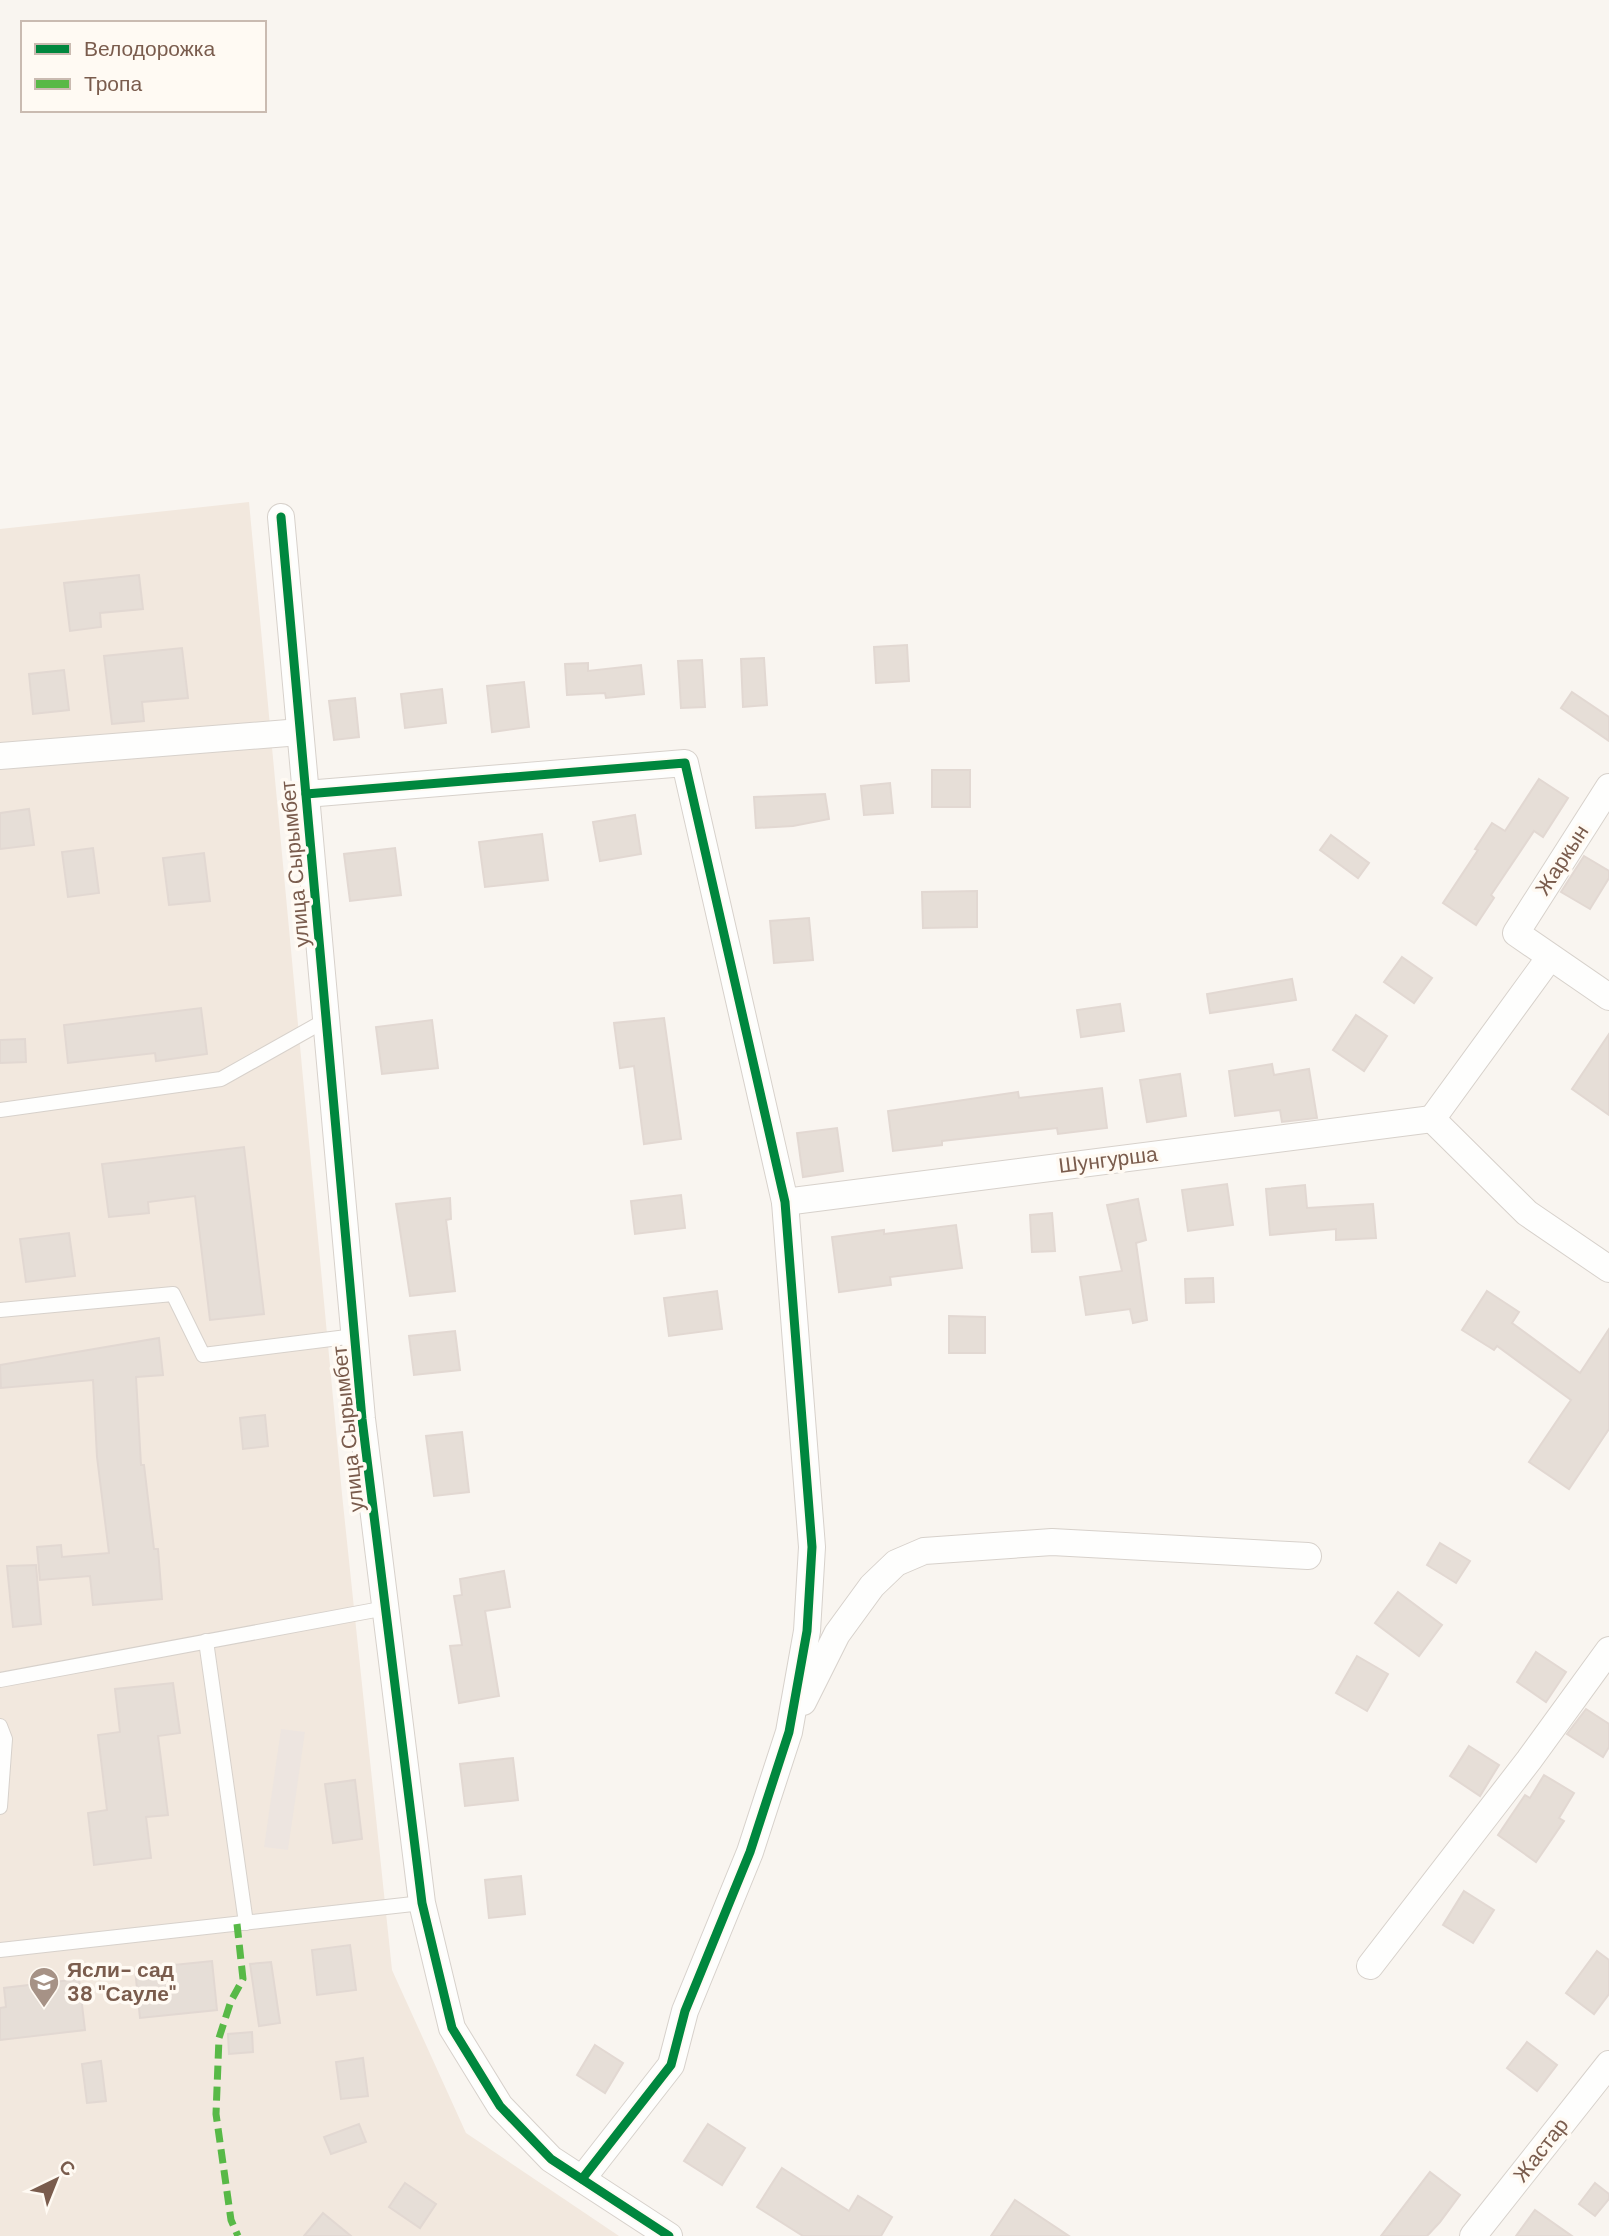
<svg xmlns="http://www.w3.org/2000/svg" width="1609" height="2236" viewBox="0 0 1609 2236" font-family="'DM Sans',sans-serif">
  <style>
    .residential { fill: #f2e8de }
    .industrial { fill: #ede5e0 }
    .building { fill: #e6ded7; stroke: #e2d8d2; stroke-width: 2 }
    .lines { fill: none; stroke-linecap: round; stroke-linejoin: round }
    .lane-casing { stroke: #d7d1cb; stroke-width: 16 }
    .street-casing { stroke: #d7d1cb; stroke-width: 28 }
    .lane { stroke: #fefefd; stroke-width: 14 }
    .street { stroke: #fefefd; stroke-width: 26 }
    .quiet { stroke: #58b947; stroke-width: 7; stroke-dasharray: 14 7; stroke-linecap: butt }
    .cycleway-casing { stroke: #fffaf3; stroke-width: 13 }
    .cycleway { stroke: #00873e; stroke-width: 9 }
    .labels { text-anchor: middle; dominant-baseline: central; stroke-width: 7; stroke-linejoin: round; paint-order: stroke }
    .street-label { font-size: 21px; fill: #7a5c4d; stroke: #fffaf3 }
    .poi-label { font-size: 21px; font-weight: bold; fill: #7a5c4d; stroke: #fffaf3; text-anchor: start }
  </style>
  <rect width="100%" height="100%" fill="#f9f5f0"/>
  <path class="residential" d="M249,502L342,1494L392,1970L466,2133L619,2236H0V529Z"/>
  <path class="industrial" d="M281,1729L305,1732L288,1850L264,1847Z"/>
  <g class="building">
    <path d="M139,575L143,609L100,613L101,627L70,631L64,583Z"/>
    <path d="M907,645L909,681L876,683L874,647Z"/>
    <path d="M182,648L188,698L142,702L144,721L112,724L104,656Z"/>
    <path d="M764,658L767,705L743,707L741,659Z"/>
    <path d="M702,660L705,707L681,708L678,661Z"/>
    <path d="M588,663V671L641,665L644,694L606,698L605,693L567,695L565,664Z"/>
    <path d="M64,670L69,710L33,714L29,674Z"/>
    <path d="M524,682L529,727L492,732L487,686Z"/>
    <path d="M442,689L446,723L405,728L401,694Z"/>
    <path d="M1572,692L1609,717V741L1561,708Z"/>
    <path d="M355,698L359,737L334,740L329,701Z"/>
    <rect x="932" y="770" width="38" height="37"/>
    <path d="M1539,779L1568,798L1543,837L1534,831L1491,895L1494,898L1476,925L1443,903L1478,850L1475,849L1492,823L1505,831Z"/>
    <path d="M890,783L893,813L864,815L861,786Z"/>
    <path d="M825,794L829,819L793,826L756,828L754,797Z"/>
    <path d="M29,809L34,845L0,849V813Z"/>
    <path d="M635,815L641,854L600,861L593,822Z"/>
    <path d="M542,834L548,880L485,887L479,842Z"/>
    <path d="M1331,835L1369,863L1358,878L1320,850Z"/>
    <path d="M93,848L99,893L68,897L62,852Z"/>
    <path d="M395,848L401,895L350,901L344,854Z"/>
    <path d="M204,853L210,901L169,905L163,858Z"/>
    <path d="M1584,856L1609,871V878L1590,909L1561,892Z"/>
    <path d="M977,891V927L923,928L922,892Z"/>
    <path d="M809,918L813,960L774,963L770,921Z"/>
    <path d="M1402,957L1432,978L1414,1003L1384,982Z"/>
    <path d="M1292,979L1296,1000L1210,1013L1207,994Z"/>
    <path d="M1120,1004L1124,1031L1081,1037L1077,1010Z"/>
    <path d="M201,1008L207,1054L156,1061L155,1053L68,1063L64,1025Z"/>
    <path d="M1356,1015L1387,1036L1364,1071L1333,1050Z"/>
    <path d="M664,1018L681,1139L644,1144L634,1066L620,1068L614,1023Z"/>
    <path d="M432,1020L438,1068L382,1074L376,1027Z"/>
    <path d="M1609,1034V1115L1572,1089Z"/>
    <path d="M25,1039L26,1062L0,1063V1040Z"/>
    <path d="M1272,1064L1274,1075L1309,1069L1317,1118L1282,1122L1280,1110L1235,1116L1229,1071Z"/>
    <path d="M1180,1074L1186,1116L1147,1122L1140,1080Z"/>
    <path d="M1102,1088L1107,1128L1058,1134L1057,1128L942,1141V1145L893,1151L888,1111L1018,1092L1019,1098Z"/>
    <path d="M837,1128L843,1171L803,1177L797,1133Z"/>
    <path d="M244,1147L264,1314L210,1320L195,1196L148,1202L149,1213L109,1217L102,1164Z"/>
    <path d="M1227,1184L1233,1225L1188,1231L1182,1190Z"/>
    <path d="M1305,1185L1307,1208L1373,1204L1376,1238L1336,1240V1229L1270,1235L1266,1189Z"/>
    <path d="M681,1195L685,1228L635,1234L631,1201Z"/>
    <path d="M450,1198L451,1219L446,1220L455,1291L410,1296L396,1204Z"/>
    <path d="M1138,1199L1146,1240L1136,1243L1147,1320L1133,1323L1130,1309L1086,1315L1080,1277L1122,1271L1107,1205Z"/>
    <path d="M1052,1213L1055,1251L1032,1252L1030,1215Z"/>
    <path d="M956,1225L962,1268L890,1277L891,1285L839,1292L832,1237L884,1230V1234Z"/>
    <path d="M69,1233L75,1276L26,1282L20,1239Z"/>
    <path d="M1213,1278L1214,1302L1186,1303L1185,1279Z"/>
    <path d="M717,1291L722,1329L669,1336L664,1298Z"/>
    <path d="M1487,1291L1519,1312L1512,1323L1580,1373L1609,1329V1429L1569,1489L1529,1462L1571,1400L1497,1346L1494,1350L1462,1330Z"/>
    <path d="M949,1316L985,1317V1353H949Z"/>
    <path d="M455,1331L460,1370L414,1375L409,1336Z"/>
    <path d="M159,1338L163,1375L136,1377L141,1465H144L154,1549H158L162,1599L93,1605L90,1576L40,1580L37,1547L61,1545L62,1557L109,1553L97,1457L93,1380L1,1388L0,1365Z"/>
    <path d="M265,1415L268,1446L243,1449L240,1418Z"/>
    <path d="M462,1432L469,1492L434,1496L426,1436Z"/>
    <path d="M1440,1543L1470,1561L1456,1583L1427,1565Z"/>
    <path d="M36,1565L41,1624L13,1627L7,1566Z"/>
    <path d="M504,1571L510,1607L485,1611L499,1696L459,1703L450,1646L462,1645L454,1596L462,1595L460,1579Z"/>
    <path d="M1398,1592L1442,1625L1419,1656L1375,1623Z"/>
    <path d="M1536,1652L1566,1672L1546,1702L1517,1682Z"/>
    <path d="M1357,1656L1388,1674L1367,1711L1336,1693Z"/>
    <path d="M173,1683L180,1733L158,1736L168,1815L146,1817L151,1858L94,1865L88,1813L107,1810L98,1735L120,1732L115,1689Z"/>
    <path d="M1586,1709L1609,1724V1747L1603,1757L1567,1734Z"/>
    <path d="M1469,1746L1499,1765L1480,1796L1450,1776Z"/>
    <path d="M513,1758L518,1800L465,1806L460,1764Z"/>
    <path d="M1544,1775L1574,1793L1559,1818L1564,1821L1536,1862L1498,1835L1525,1795L1530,1798Z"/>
    <path d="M355,1780L362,1839L333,1843L325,1784Z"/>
    <path d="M521,1876L525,1914L489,1918L485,1880Z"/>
    <path d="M1464,1891L1494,1910L1473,1943L1443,1925Z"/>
    <path d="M350,1945L356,1990L317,1995L312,1950Z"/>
    <path d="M1597,1951L1609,1960V1994L1594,2014L1566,1993Z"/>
    <path d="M212,1961L217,2010L140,2018L135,1969Z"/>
    <path d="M271,1962L280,2023L259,2026L250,1964Z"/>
    <path d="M79,1979L85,2030L0,2040V2008L6,2007L4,1988Z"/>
    <path d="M252,2032L253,2052L229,2054L228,2034Z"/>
    <path d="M1527,2042L1557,2065L1537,2091L1507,2068Z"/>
    <path d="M595,2045L623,2063L605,2093L577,2075Z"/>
    <path d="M363,2058L368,2096L341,2099L336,2062Z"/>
    <path d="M101,2061L106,2101L87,2103L82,2064Z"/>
    <path d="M359,2124L366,2142L331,2154L324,2137Z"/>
    <path d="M708,2124L745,2148L722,2185L684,2161Z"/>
    <path d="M782,2168L849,2211L858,2196L892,2217L881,2236H803L757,2207Z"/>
    <path d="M1430,2172L1460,2195L1440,2222L1427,2236H1381Z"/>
    <path d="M405,2183L436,2204L420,2228L389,2207Z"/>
    <path d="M1595,2183L1609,2194V2199L1595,2216L1579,2204Z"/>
    <path d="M1015,2200L1069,2236H991Z"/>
    <path d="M1535,2210L1572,2236H1516Z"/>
    <path d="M323,2213L351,2236H304Z"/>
  </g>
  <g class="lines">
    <g class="lane-casing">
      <g id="lane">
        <path d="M0,1110L221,1079L326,1020"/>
        <path d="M0,1310L173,1294L203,1355L355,1336"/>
        <path d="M206,1641L246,1923"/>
        <path d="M0,1680L386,1608"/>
        <path d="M0,1726L5,1739L0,1807"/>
        <path d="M0,1950L422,1903"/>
      </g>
    </g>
    <g class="street-casing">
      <g id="street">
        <path d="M281,517L362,1419L422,1903L452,2028L500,2106L551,2159L669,2236"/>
        <path d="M0,756L300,732"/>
        <path d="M1609,787L1516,933L1609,997"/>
        <path d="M306,794L685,763L785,1202L812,1547L807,1631L789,1732L750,1852L685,2011L671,2065L582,2179"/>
        <path d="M1432,1119L1527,1213L1609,1269"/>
        <path d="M1432,1119L1550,957"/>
        <path d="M785,1202L1432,1119"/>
        <path d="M803,1702L837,1634L872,1586L896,1563L924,1551L1052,1542L1308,1556"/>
        <path d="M1370,1966L1529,1760L1609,1650"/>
        <path d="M1473,2236L1609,2064"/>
      </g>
    </g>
    <use href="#lane" class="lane"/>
    <use href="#street" class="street"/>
    <path class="quiet" d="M237,1924L243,1979L231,2001L219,2038L216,2114L231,2220L238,2236"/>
    <g class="cycleway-casing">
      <g id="cycleway">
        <path d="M281,517L362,1419L422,1903L452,2028L500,2106L551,2159L669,2236"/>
        <path d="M306,794L685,763L785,1202L812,1547L807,1631L789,1732L750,1852L685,2011L671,2065L582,2179"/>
      </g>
    </g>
    <use href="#cycleway" class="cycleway"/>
  </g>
  <defs>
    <g id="school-pin" transform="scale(1.575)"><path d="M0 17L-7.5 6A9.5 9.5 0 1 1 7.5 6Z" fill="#a69286" stroke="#fffaf3"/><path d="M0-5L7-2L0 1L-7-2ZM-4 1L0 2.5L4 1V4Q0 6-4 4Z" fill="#fff"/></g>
  </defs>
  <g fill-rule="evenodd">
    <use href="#school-pin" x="44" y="1982"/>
  </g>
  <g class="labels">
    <g class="street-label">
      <text transform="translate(1562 860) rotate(-57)">Жаркын</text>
      <text transform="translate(295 864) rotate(-95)">улица Сырымбет</text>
      <text transform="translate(1108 1160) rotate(-7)">Шунгурша</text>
      <text transform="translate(348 1429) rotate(-96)">улица Сырымбет</text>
      <text transform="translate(1541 2150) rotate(-52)">Жастар</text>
    </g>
    <g class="poi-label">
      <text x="67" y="1970">Ясли- сад<tspan x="67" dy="24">38 "Сауле"</tspan></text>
    </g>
  </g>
  <rect x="21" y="21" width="245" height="91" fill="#fffaf3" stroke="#cabbb1" stroke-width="2"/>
  <rect x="35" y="44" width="35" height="10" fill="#00873e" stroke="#cabbb1" stroke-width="2"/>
  <text x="84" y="56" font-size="21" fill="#7a5c4d">Велодорожка</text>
  <rect x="35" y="79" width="35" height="10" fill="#58b947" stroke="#cabbb1" stroke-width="2"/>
  <text x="84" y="91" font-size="21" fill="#7a5c4d">Тропа</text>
  <g transform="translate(56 2180) rotate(43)" stroke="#fffaf3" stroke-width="5" paint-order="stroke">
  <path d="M0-5L12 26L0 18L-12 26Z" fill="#7a5c4d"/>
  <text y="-10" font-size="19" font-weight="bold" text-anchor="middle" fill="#7a5c4d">С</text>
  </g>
</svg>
